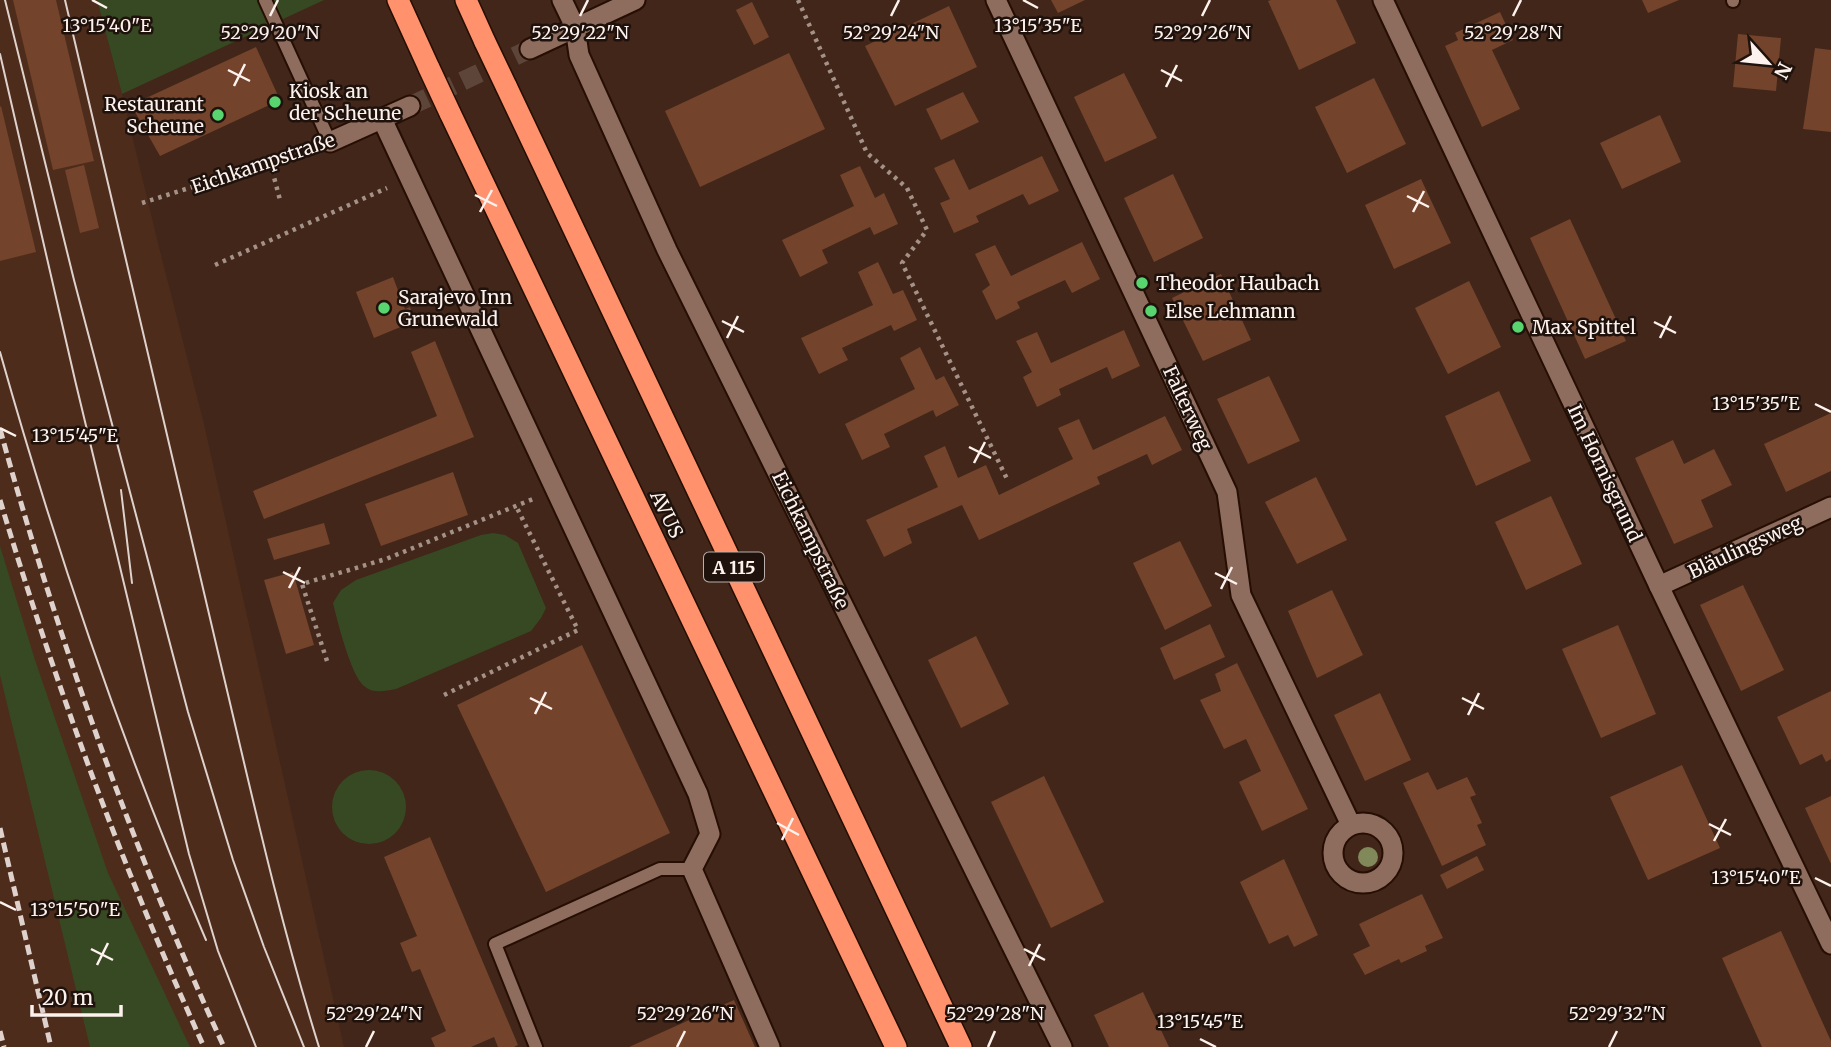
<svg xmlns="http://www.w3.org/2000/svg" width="1831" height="1047" viewBox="0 0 1831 1047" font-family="Merriweather,serif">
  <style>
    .built { fill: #4d2c1b }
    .green { fill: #374922 }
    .building { fill: #73432c }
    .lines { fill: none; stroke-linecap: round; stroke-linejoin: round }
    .minor-tunnel { stroke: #5d4539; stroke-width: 19; stroke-dasharray: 19 10; stroke-linecap: butt }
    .service-casing { stroke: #260e03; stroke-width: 16 }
    .minor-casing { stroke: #260e03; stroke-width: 23 }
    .tertiary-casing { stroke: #260e03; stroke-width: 23 }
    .motorway-casing { stroke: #260e03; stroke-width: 24 }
    .path { stroke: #a49289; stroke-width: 4.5; stroke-dasharray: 3.5 5; stroke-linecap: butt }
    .service { stroke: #8e6d5f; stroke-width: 12 }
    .minor { stroke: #8e6d5f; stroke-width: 19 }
    .tertiary { stroke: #8e6d5f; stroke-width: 19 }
    .motorway { stroke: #ff926c; stroke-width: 21 }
    .tram { stroke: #dfd2cc; stroke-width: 2 }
    .rail { stroke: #dfd2cc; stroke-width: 5; stroke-dasharray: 10 5; stroke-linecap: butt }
    .motorway-bridge-casing { stroke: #260e03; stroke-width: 24; stroke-linecap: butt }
    .motorway-bridge { stroke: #ff926c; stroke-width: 21 }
    .tree { fill: #818859 }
    .ticks { fill: none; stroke: #fdf2ed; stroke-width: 2.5 }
    .poi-dot { fill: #59d56f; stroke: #1f120d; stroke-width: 2.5 }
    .labels { text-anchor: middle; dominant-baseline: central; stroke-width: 5; stroke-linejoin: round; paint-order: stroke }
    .shield { fill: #1f120d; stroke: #baafaa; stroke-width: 2 }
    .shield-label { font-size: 18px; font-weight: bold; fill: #fdf2ed }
    .poi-label { font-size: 19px; fill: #fdf2ed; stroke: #1f120d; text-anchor: start }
    .street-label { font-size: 19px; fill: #fdf2ed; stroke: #1f120d }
    .ticks-label { font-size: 18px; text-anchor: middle; fill: #fdf2ed; stroke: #1f120d; stroke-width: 5; stroke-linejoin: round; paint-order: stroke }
  </style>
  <rect width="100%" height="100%" fill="#412619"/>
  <path class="built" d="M0,0H97L122,94L158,243L204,424L344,1047H0Z"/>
  <g class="green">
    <path d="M97,0H324L122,94Z"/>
    <path d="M493,533L505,535L518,543L546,608L541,618L531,631L396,689C385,691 373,694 364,686C351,676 337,620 333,603L341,590L356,580L481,535Z"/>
    <path d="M0,546L35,660L108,873L190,1047H90L0,675Z"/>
    <circle cx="369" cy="807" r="37"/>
  </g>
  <g class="building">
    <path d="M13,0H56L94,161L53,170Z"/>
    <path d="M1051,0H1085L1058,13Z"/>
    <path d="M1271,0H1336L1356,43L1299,70L1268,1Z"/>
    <path d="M1642,0H1679L1648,13Z"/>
    <path d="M752,2L769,37L754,45L736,10Z"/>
    <path d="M949,6L977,67L895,106L865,46Z"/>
    <path d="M1500,12L1513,40L1492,50L1520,109L1482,127L1445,46L1458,40L1455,33Z"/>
    <path d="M1738,34L1781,38L1776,91L1733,87Z"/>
    <path d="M256,47L280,100L160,156L131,105Z"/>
    <path d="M1815,48L1831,50V132L1803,129Z"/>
    <path d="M789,53L825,129L700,187L665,111Z"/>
    <path d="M1124,73L1157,138L1105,162L1074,97Z"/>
    <path d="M1374,78L1406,144L1347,173L1315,107Z"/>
    <path d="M963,92L979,122L941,140L926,109Z"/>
    <path d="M1,106L36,252L0,261V107Z"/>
    <path d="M1660,115L1681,162L1622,189L1600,143Z"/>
    <path d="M1042,156L1059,191L1029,205L1023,194L976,216L979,222L954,233L940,203L950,199L934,168L954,159L969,190Z"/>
    <path d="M84,165L99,228L80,233L65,170Z"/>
    <path d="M860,166L875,198L884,193L898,224L874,235L870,227L822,250L828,263L800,277L782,240L854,206L840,175Z"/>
    <path d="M1173,174L1203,238L1154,262L1124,198Z"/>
    <path d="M1421,179L1451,243L1394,269L1365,205Z"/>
    <path d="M1570,219L1626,341L1585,359L1530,238Z"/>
    <path d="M1082,242L1100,279L1072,293L1065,280L1017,302L1020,308L996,320L982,291L990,285L975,254L995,245L1011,276Z"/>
    <path d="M878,262L893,294L903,290L917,320L894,331L891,325L842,348L848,360L819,374L801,338L873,305L858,272Z"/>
    <path d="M1221,274L1251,340L1203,361L1172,298Z"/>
    <path d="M393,277L405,309L410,307L415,321L374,338L356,292Z"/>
    <path d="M1469,281L1501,347L1448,374L1415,308Z"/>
    <path d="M1124,330L1140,366L1112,379L1107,367L1059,389L1061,395L1037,407L1023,377L1032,372L1016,341L1037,332L1051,363Z"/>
    <path d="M435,341L474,437L264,519L253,491L437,416L411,352Z"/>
    <path d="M920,347L936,380L944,376L959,405L936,417L933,410L884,434L890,447L862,460L845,424L915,389L900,358Z"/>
    <path d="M1269,376L1300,441L1248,464L1217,399Z"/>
    <path d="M1499,391L1531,461L1476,486L1445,416Z"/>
    <path d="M1831,413V471L1786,492L1764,444Z"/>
    <path d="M1165,416L1182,450L1152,465L1147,454L1097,477L1100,484L979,540L962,505L907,529L912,543L884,557L866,520L938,487L924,456L945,446L958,478L986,465L999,495L1073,459L1058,428L1079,419L1093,450Z"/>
    <path d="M1673,440L1684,464L1714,449L1732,485L1701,500L1713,527L1674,544L1635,458Z"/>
    <path d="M453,472L468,515L381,546L365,504Z"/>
    <path d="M1316,477L1347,540L1297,564L1265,502Z"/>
    <path d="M1551,496L1582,564L1526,590L1495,522Z"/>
    <path d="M324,523L330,544L274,560L267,539Z"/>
    <path d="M1180,541L1212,606L1165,630L1133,563Z"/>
    <path d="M293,572L314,645L286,654L264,580Z"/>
    <path d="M1743,585L1784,670L1741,691L1700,605Z"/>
    <path d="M1332,590L1363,655L1317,678L1288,611Z"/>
    <path d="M1210,624L1225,657L1174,680L1160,648Z"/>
    <path d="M1618,625L1656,714L1601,738L1562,649Z"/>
    <path d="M976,636L1009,704L961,728L928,660Z"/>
    <path d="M582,645L670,833L546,892L457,705Z"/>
    <path d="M1237,663L1308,809L1262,831L1239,782L1261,771L1246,739L1224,749L1200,700L1221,691L1215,674Z"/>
    <path d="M1831,691V759L1826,762L1822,754L1800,765L1777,717Z"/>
    <path d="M1380,693L1411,760L1365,781L1334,715Z"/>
    <path d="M1682,765L1720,848L1648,880L1610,797Z"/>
    <path d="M1428,772L1437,790L1467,777L1476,795L1470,797L1482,823L1477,825L1486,845L1442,866L1403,783Z"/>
    <path d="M1044,776L1104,902L1051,928L991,802Z"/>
    <path d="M1831,796V864L1805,808Z"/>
    <path d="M430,837L518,1045L514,1047H498L494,1037L471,1047H435L431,1038L446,1031L420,969L412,972L400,943L417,936L384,857Z"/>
    <path d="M1477,856L1484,870L1447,889L1440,875Z"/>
    <path d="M1284,859L1318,935L1294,947L1288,935L1269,944L1240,882Z"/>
    <path d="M1422,894L1443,938L1425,946L1427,951L1401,963L1399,959L1365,975L1353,954L1370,946L1359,924Z"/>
    <path d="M1781,931L1831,1041V1047H1762L1722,958Z"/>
    <path d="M1143,992L1169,1047H1109L1094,1015Z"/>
    <path d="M734,1000L755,1047H629Z"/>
  </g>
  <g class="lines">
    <path class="minor-tunnel" d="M410,106L530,49"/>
    <g class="service-casing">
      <g id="service">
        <path d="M265,0L330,142"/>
        <path d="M1733,1V0"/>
        <path d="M536,1047L495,944L660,869H692"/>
      </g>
    </g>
    <g class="minor-casing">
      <g id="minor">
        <path d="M996,0L1227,492L1241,595L1351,825"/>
        <path d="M1383,0L1659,586L1831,944"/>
        <path d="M530,49L635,0"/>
        <path d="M382,119L698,794L710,834L692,869L770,1047"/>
        <path d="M330,142L410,106"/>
        <path d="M1659,586L1831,507"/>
        <circle cx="1363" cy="853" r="30"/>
      </g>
    </g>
    <g class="tertiary-casing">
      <path id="tertiary" d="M562,0L575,27L579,55L667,250L1062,1047"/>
    </g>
    <g class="motorway-casing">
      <g id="motorway">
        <path d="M398,0L429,68"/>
        <path d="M466,0L485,42"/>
        <path d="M506,86L961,1047"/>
        <path d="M450,113L896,1047"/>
      </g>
    </g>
    <g class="path">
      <path d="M798,0L867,153L907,188L927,230L902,263L1008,481"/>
      <path d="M270,162L280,200"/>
      <path d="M142,203L308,150"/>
      <path d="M215,265L387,188"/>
      <path d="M327,661L302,584L386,559L533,499"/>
      <path d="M444,695L578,630L516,506"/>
    </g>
    <use href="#service" class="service"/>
    <use href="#minor" class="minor"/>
    <use href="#tertiary" class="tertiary"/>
    <use href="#motorway" class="motorway"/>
    <g class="tram">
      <path d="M5,0L74,280L188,712L233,860L264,947L304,1047"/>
      <path d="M65,0C115,216 165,432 217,648C249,782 278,916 319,1047"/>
      <path d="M0,54L75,380L189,854L218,951L256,1047"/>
      <path d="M0,352C57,554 123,748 206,940"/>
      <path d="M121,490L132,583"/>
    </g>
    <g class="rail">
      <path d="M0,429C58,640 132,848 224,1047"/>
      <path d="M0,500C56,687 123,869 204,1047"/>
      <path d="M0,828L51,1047"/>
      <path d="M0,1031L4,1047"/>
    </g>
    <g class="motorway-bridge-casing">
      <g id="motorway-bridge">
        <path d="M485,42L506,86"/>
        <path d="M429,68L450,113"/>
      </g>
    </g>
    <use href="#motorway-bridge" class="motorway-bridge"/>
  </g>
  <circle class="tree" cx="1368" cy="857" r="10"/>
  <path class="ticks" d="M92,0L107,8M1023,0L1038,8M270,16L278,0M580,16L588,0M891,16L899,0M1202,16L1210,0M1513,16L1521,0M228,70L250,81M1161,70L1182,81M234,86L245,64M1166,87L1177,65M475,195L497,206M1407,196L1429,207M480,212L492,190M1413,212L1424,191M722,321L744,332M1654,322L1676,333M727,338L738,316M1660,338L1671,316M1815,404L1831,412M0,428L16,436M969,447L991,458M974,463L985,442M283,572L305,583M1215,573L1237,584M289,588L300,567M1221,589L1232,567M530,698L552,709M1462,698L1484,709M535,714L546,692M1468,715L1479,693M777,823L799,835M1709,824L1731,835M782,840L793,818M1714,841L1726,819M1815,878L1831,886M0,902L16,910M91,949L113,960M1024,949L1045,960M97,965L108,943M1029,966L1040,944M1200,1039L1216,1047M366,1047L374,1031M677,1047L685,1031M988,1047L995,1031M1609,1047L1617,1031"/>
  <g class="poi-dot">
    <circle cx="275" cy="102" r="7"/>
    <circle cx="218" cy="115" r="7"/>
    <circle cx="1142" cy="283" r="7"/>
    <circle cx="384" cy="308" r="7"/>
    <circle cx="1151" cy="311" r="7"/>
    <circle cx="1518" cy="327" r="7"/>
  </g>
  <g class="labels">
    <rect class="shield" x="704" y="552.5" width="60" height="29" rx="5"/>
    <g class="shield-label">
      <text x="734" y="567">A 115</text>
    </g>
    <g class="poi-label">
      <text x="289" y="91">Kiosk an<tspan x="289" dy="22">der Scheune</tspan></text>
      <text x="204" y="104" text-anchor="end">Restaurant<tspan x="204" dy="22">Scheune</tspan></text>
      <text x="1156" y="283">Theodor Haubach</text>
      <text x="398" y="297">Sarajevo Inn<tspan x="398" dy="22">Grunewald</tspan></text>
      <text x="1165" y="311">Else Lehmann</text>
      <text x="1532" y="327">Max Spittel</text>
    </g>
    <g class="street-label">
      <text transform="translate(263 163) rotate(-19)">Eichkampstraße</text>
      <text transform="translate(1188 408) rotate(65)">Falterweg</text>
      <text transform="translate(1605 473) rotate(65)">Im Hornisgrund</text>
      <text transform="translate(667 514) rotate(64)">AVUS</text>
      <text transform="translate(811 540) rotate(64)">Eichkampstraße</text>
      <text transform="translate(1745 547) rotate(-25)">Bläulingsweg</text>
    </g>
  </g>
  <g class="ticks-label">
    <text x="107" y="32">13°15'40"E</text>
    <text x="1038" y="32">13°15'35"E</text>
    <text x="270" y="39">52°29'20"N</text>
    <text x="580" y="39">52°29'22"N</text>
    <text x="891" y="39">52°29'24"N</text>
    <text x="1202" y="39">52°29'26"N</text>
    <text x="1513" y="39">52°29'28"N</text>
    <text x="1756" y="410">13°15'35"E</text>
    <text x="75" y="442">13°15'45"E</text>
    <text x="1756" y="884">13°15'40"E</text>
    <text x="75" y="916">13°15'50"E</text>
    <text x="374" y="1020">52°29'24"N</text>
    <text x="685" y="1020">52°29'26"N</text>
    <text x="995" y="1020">52°29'28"N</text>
    <text x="1617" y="1020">52°29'32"N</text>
    <text x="1200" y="1028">13°15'45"E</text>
  </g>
  <g transform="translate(1768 63) rotate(117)" stroke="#1f120d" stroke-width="5" paint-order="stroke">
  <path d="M0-5L12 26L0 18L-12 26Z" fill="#fdf2ed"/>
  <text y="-10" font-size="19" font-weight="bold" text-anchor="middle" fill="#fdf2ed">N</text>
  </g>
  <path d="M32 1005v10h89v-10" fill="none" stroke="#fdf2ed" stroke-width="3.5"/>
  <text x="42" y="1005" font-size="21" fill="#fdf2ed" stroke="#1f120d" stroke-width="5" paint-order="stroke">20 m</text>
</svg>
